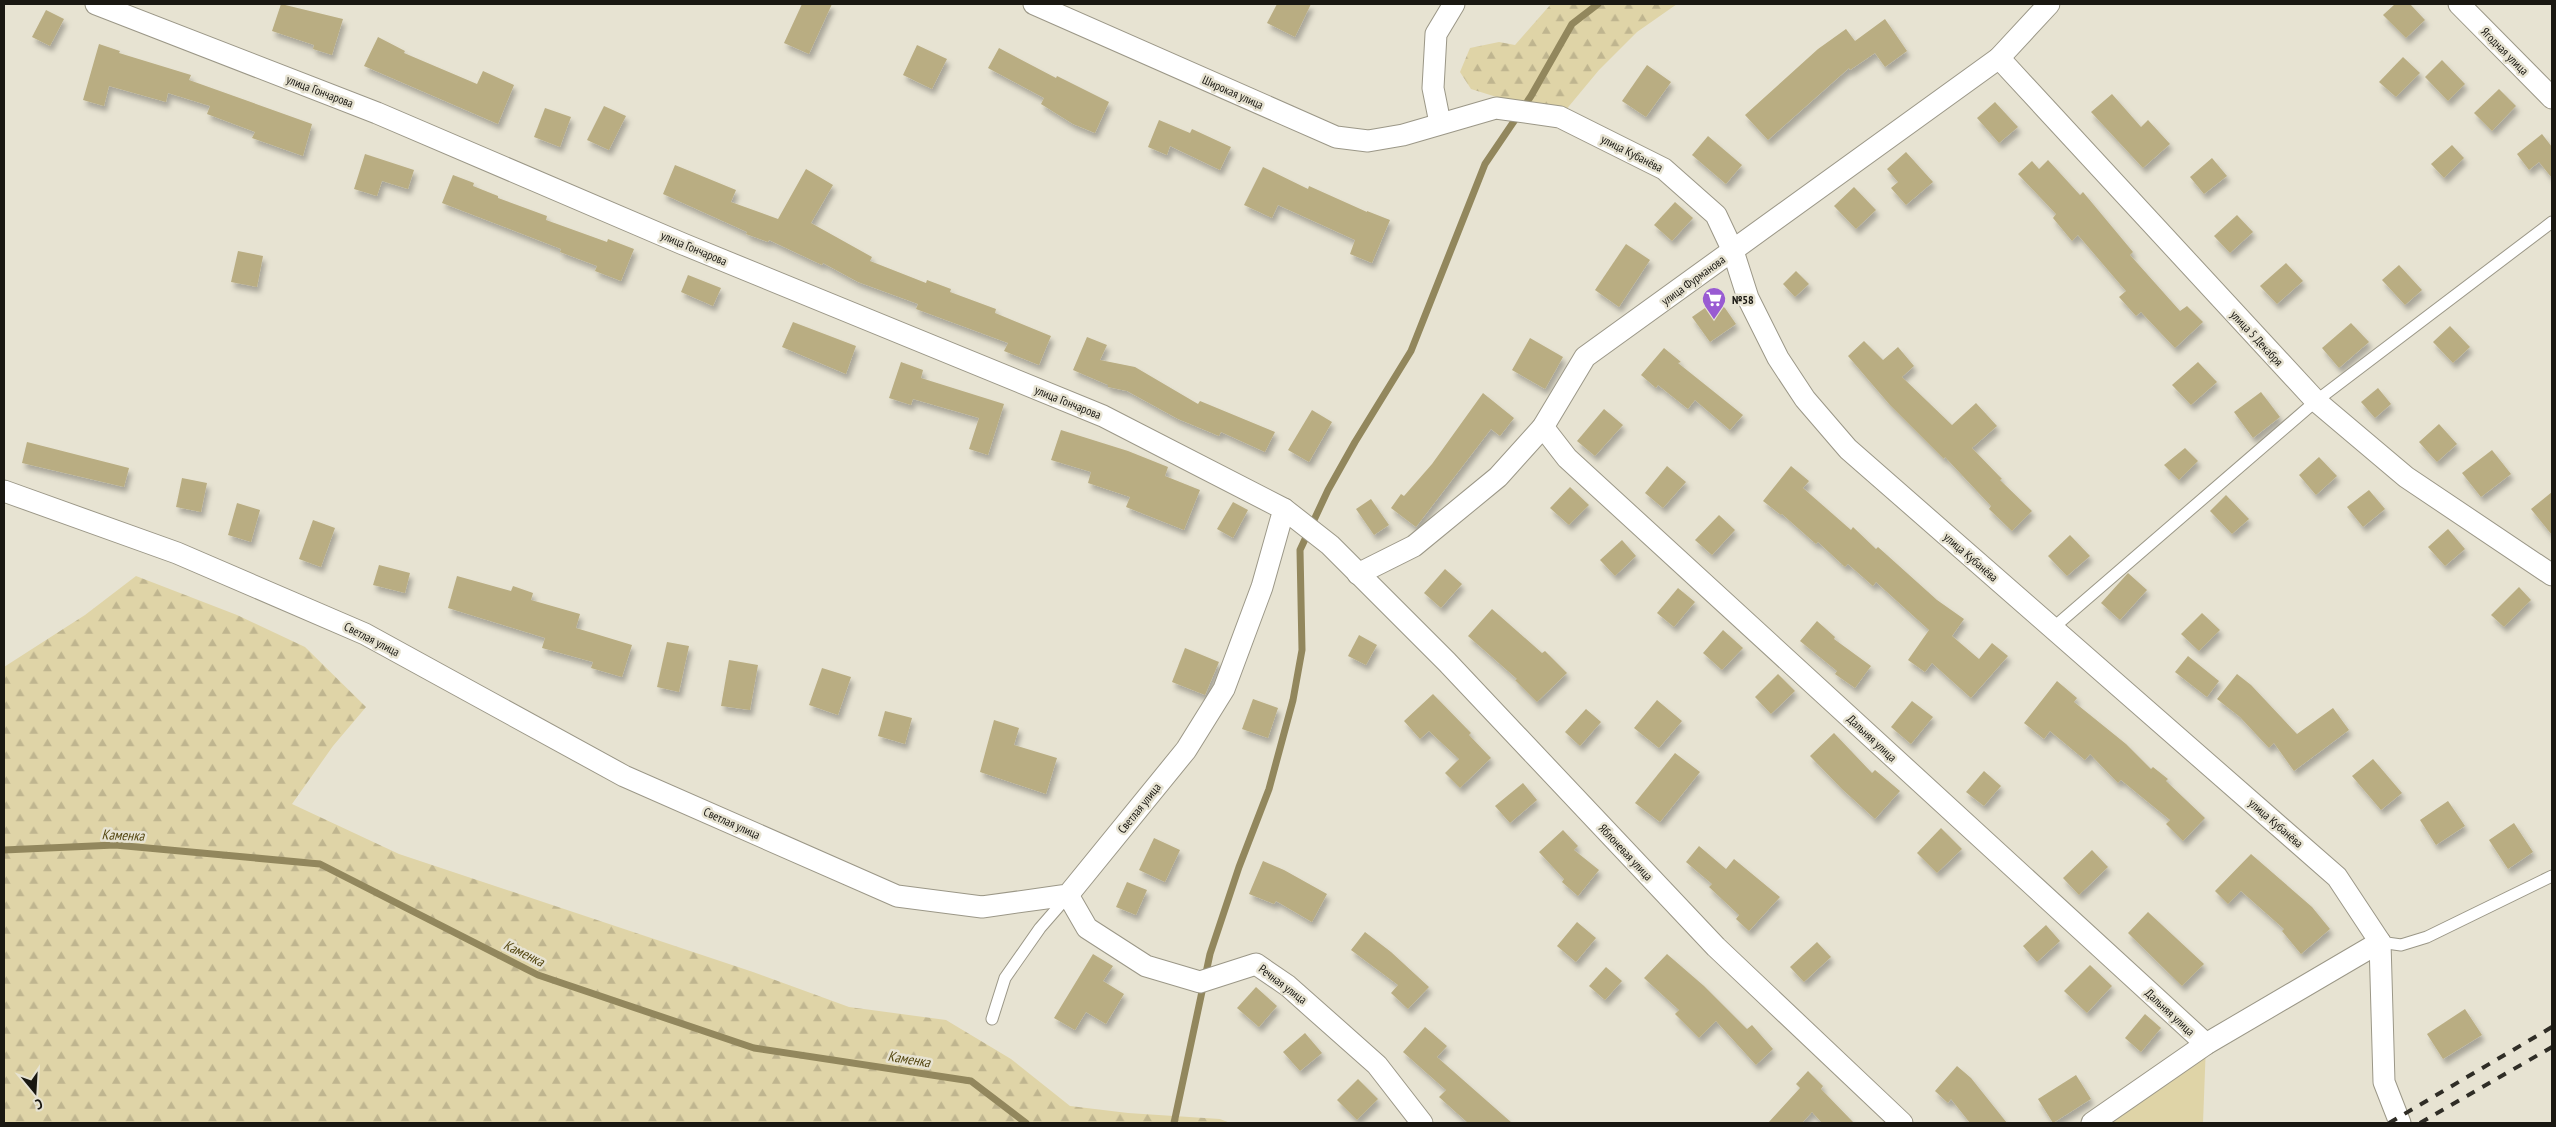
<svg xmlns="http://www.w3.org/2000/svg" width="2556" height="1127" viewBox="0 0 2556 1127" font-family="'PT Sans Narrow',sans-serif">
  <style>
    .green { fill: #dfd4a7 }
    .forest { fill: url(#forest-firs) }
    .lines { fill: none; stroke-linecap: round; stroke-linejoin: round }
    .stream { stroke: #92875d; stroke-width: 7 }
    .building { fill: #b9ad82; filter: url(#shadow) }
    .service-casing { stroke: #9b9787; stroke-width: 13 }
    .minor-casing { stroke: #9b9787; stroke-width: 23 }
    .service { stroke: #fff; stroke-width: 11 }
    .minor { stroke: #fff; stroke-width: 21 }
    .rail { stroke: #2f2d26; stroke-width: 4; stroke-dasharray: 9 9; stroke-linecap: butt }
    .labels { text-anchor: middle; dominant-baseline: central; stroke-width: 5; stroke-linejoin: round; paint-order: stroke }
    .street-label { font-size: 12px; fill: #1a1812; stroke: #e7e3d2 }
    .poi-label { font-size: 12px; font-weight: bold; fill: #1a1812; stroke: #e7e3d2; text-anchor: start }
    .water-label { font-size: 14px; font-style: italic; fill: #544711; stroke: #e7e3d2 }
  </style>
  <defs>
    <pattern id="forest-firs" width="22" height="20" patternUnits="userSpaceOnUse" patternTransform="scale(1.25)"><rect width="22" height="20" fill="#dfd4a7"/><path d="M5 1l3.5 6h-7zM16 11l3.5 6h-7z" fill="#bfb58f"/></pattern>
    <filter id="shadow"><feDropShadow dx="3" dy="5.5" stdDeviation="2.5" flood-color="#0004"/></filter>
  </defs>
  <rect width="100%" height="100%" fill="#e7e3d2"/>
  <path class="green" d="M2206,1044L2203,1123H2092Z"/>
  <g class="forest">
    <path d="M1551,4H1677L1637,32L1599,70L1560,117L1471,89L1460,72L1470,48L1499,42L1515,45Z"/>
    <path d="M136,576L237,615L305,647L366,707L333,746L292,804L399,854L753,972L849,1007L946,1020L1011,1059L1070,1106L1128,1113L1220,1119L1230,1123H4V667L85,615Z"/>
  </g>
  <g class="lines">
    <g class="stream">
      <path d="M4,850L115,845L320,864L538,975L754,1048L971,1081L1026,1123"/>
      <path d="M1174,1123L1210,954L1239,867L1269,789L1293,700L1302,650L1300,550L1328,490L1355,442L1411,351L1485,164L1531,96L1572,24L1598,4"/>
    </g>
  </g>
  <g class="building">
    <path d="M281,4L343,19L332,55L313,49L314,45L272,31Z"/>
    <path d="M802,4H832L809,54L784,43Z"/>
    <path d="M1277,4H1311L1295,37L1267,23Z"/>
    <path d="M2395,4H2410L2425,20L2406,38L2383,15Z"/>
    <path d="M46,10L64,19L50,46L32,37Z"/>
    <path d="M1885,19L1907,51L1885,67L1875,53L1850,70L1849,68L1768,140L1745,115L1818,49L1846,29L1855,41Z"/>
    <path d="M378,37L405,51L404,53L477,84L483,71L514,85L498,124L364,66Z"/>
    <path d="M99,44L120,51L119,53L191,75L189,80L312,124L303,156L252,138L255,132L207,114L210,106L168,93L166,102L109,86L104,106L83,100Z"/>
    <path d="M917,45L947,59L932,89L903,75Z"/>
    <path d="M999,48L1056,78L1057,76L1109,102L1095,133L1073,124L1041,104L1044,98L988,68Z"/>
    <path d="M2403,57L2420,73L2396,97L2379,82Z"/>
    <path d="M2442,60L2465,84L2448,101L2425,77Z"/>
    <path d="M1647,65L1671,82L1646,117L1622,101Z"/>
    <path d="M2499,89L2516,106L2492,131L2474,113Z"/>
    <path d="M2112,94L2141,127L2148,120L2170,144L2143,168L2091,112Z"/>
    <path d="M1995,102L2018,127L1999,143L1977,118Z"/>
    <path d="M604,106L626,116L609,150L587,140Z"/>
    <path d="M545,108L571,117L560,147L534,137Z"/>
    <path d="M1159,120L1190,133L1192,129L1231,147L1220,170L1170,146L1167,155L1148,147Z"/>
    <path d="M2542,134L2552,147V178L2539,162L2529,170L2517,154Z"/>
    <path d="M1708,136L1742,165L1726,184L1692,155Z"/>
    <path d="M2452,145L2464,158L2444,178L2431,164Z"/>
    <path d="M1906,152L1933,182L1906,205L1891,188L1898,182L1887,169Z"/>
    <path d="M365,154L414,170L408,189L382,181L377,196L354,189Z"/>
    <path d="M2212,158L2227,176L2204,194L2190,177Z"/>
    <path d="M2048,160L2080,195L2083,192L2133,252L2130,255L2180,311L2187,306L2203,322L2175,348L2141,312L2136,316L2119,297L2126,291L2078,235L2072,241L2053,218L2056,214L2018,174L2032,161L2039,169Z"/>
    <path d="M675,165L736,190L731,202L778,219L806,169L833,185L811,223L872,257L870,261L926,283L927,280L951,289L950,292L996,309L995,313L1051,336L1039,365L1004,351L1008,343L916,309L918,304L858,282L823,263L822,265L769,240L768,242L746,234L747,232L663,194Z"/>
    <path d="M1263,167L1308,189L1309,186L1367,212V211L1390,220L1372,263L1350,254L1355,240L1278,205L1272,218L1244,205Z"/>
    <path d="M453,175L474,183L473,186L498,196V198L547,216L546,220L607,242L608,239L634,249L621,281L595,271L597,266L560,252L561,249L442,203Z"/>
    <path d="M1854,187L1876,210L1856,229L1834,206Z"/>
    <path d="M1675,202L1693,218L1672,241L1654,225Z"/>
    <path d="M2237,215L2253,232L2230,253L2214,236Z"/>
    <path d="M1626,244L1650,260L1619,307L1595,290Z"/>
    <path d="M238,251L263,256L257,287L231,282Z"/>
    <path d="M2286,263L2303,281L2277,304L2260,286Z"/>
    <path d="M2399,265L2422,290L2405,305L2382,280Z"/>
    <path d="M1796,271L1809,284L1795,297L1783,284Z"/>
    <path d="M688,275L721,288L713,306L681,292Z"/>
    <path d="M1715,301L1725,308L1736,324L1710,342L1692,317Z"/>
    <path d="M793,322L856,346L846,374L782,347Z"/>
    <path d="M2351,323L2369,342L2339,368L2322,348Z"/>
    <path d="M2450,326L2470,347L2453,363L2433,342Z"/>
    <path d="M1087,337L1107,345L1100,360L1135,367L1198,404L1200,401L1275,432L1265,452L1221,432L1219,436L1178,419L1127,391L1108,387V385L1073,370Z"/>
    <path d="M1530,338L1563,357L1545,389L1512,370Z"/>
    <path d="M1864,341L1883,360L1898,347L1914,366L1902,377L1952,425L1976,403L1997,426L1972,448L2002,479L2000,480L2032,511L2012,531L1989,509L1991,506L1945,457L1944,459L1890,405L1848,356Z"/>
    <path d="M1664,348L1681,362L1678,363L1743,415L1730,430L1695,400L1688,409L1658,385L1656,388L1641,375Z"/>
    <path d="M901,362L923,370L921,378L1004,404L988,455L969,449L979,418L913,399L911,405L889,398Z"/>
    <path d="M2198,362L2217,382L2191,405L2172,385Z"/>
    <path d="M2378,388L2391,404L2375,418L2361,402Z"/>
    <path d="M2261,392L2280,417L2253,438L2234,412Z"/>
    <path d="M1483,393L1514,418L1500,436L1491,429L1416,527L1391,508L1401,494L1404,496L1432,464Z"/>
    <path d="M1604,409L1623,425L1595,456L1577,441Z"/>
    <path d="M1312,410L1332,422L1309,462L1288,450Z"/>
    <path d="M2439,424L2457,444L2437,462L2419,442Z"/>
    <path d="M1061,430L1128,451L1168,467L1165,476L1200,490L1184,530L1126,507L1130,497L1088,483L1091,472L1051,460Z"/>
    <path d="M27,442L129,468L124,487L22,463Z"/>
    <path d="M2185,448L2198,461L2179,480L2164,465Z"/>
    <path d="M2492,450L2511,474L2481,497L2462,473Z"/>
    <path d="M2319,457L2337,476L2316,495L2299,475Z"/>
    <path d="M1667,466L1686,482L1663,508L1645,493Z"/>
    <path d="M1791,466L1809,481L1803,488L1851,530L1853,527L1876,549L1878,547L1937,600L1964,619L1952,636L1979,659L1992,643L2008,656L1971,698L1932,663L1925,672L1908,660L1929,630L1876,582L1873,586L1848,564L1845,567L1818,542L1816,544L1782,514L1781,515L1763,501Z"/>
    <path d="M182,478L207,483L201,512L176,507Z"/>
    <path d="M1570,487L1589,505L1569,525L1550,508Z"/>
    <path d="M2369,490L2385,509L2363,527L2347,507Z"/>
    <path d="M2552,492V535L2531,509Z"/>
    <path d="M2226,495L2249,519L2232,534L2210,511Z"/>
    <path d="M1371,499L1389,525L1374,535L1356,509Z"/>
    <path d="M1233,502L1248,510L1233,538L1217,529Z"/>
    <path d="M237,503L260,510L251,542L228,535Z"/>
    <path d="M1719,515L1735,530L1712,555L1695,540Z"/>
    <path d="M313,520L335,528L321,567L299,559Z"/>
    <path d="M2448,529L2465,549L2445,566L2428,547Z"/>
    <path d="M2070,535L2090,556L2067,576L2048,556Z"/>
    <path d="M1622,540L1636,556L1615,576L1600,560Z"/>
    <path d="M379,565L410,573L405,593L373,585Z"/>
    <path d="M1445,569L1462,584L1441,608L1424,593Z"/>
    <path d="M2128,573L2147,590L2120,620L2101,603Z"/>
    <path d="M457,576L511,591L513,586L533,593L531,600L580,614L576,628L632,645L622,677L591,668L593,662L542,648L545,638L448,608Z"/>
    <path d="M2519,587L2531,600L2504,627L2491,615Z"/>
    <path d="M1678,588L1695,602L1674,627L1657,613Z"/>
    <path d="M1492,609L1542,653L1545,651L1567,673L1537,702L1515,680L1517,679L1468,636Z"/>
    <path d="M2202,613L2220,630L2199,651L2181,634Z"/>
    <path d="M1817,621L1835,637L1834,639L1871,666L1855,688L1835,674L1837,671L1800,641Z"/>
    <path d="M1723,630L1743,648L1722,670L1703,653Z"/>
    <path d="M1359,635L1377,645L1366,665L1348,656Z"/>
    <path d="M667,642L689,646L679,692L657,687Z"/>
    <path d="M1185,648L1219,662L1205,695L1172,682Z"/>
    <path d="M2188,656L2219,681L2207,697L2175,672Z"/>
    <path d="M729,660L758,665L750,710L721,706Z"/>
    <path d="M822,668L851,677L838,715L809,705Z"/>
    <path d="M1778,674L1795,691L1771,714L1755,697Z"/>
    <path d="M2237,674L2251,685L2297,734L2333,708L2349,730L2294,771L2274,743L2269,748L2240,717L2217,699Z"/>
    <path d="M2057,681L2077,698L2074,702L2126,744L2151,769L2153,767L2168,779L2166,781L2205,818L2183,841L2166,824L2170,820L2121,780L2118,783L2090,754L2085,760L2050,731L2044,739L2024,723Z"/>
    <path d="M1433,694L1471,733L1469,735L1491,758L1460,788L1445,773L1459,759L1429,731L1420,739L1404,721Z"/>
    <path d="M1253,699L1278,708L1268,738L1242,729Z"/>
    <path d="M1657,700L1682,721L1659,748L1634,728Z"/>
    <path d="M1912,701L1933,717L1911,744L1891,727Z"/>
    <path d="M1586,709L1601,722L1580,746L1565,732Z"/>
    <path d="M885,711L912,718L905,744L878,736Z"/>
    <path d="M994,720L1019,728L1014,745L1057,758L1046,794L980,772Z"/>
    <path d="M1834,733L1872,773L1875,770L1900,791L1875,819L1842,789L1810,756Z"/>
    <path d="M1675,753L1700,772L1660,822L1635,803Z"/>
    <path d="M2373,759L2402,793L2381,810L2352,776Z"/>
    <path d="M1984,771L2001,786L1984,806L1966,792Z"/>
    <path d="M1523,783L1537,800L1510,823L1495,806Z"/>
    <path d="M2448,801L2465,826L2436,845L2420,820Z"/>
    <path d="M2514,823L2533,852L2508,869L2489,840Z"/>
    <path d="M1941,828L1962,849L1937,873L1917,853Z"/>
    <path d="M1563,830L1578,846L1574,850L1599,870L1578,896L1562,882L1564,879L1539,852Z"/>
    <path d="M1154,838L1180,850L1165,882L1139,870Z"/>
    <path d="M1699,846L1726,869L1734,859L1780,897L1749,931L1736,919L1739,915L1709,887L1712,884L1686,862Z"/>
    <path d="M2092,850L2108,867L2079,895L2063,878Z"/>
    <path d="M2251,854L2312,907L2330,929L2301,954L2282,931L2284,929L2241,891L2228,904L2215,891Z"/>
    <path d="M1263,861L1284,870L1327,894L1312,922L1276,901L1274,904L1249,894Z"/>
    <path d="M1127,882L1147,890L1136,915L1116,907Z"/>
    <path d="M2148,912L2204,964L2182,986L2128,933Z"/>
    <path d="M1577,922L1596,938L1576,962L1557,946Z"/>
    <path d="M2046,925L2060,941L2037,962L2023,946Z"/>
    <path d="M1365,932L1391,952L1429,987L1408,1009L1391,993L1398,985L1351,950Z"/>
    <path d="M1817,942L1831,957L1804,982L1790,967Z"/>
    <path d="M1093,954L1113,966L1103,981L1124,994L1106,1024L1086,1012L1075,1030L1054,1018Z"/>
    <path d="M1667,954L1704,986L1747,1029L1752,1025L1773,1049L1756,1065L1716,1021L1699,1038L1675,1014L1679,1010L1644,978Z"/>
    <path d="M2090,965L2112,986L2087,1013L2064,991Z"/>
    <path d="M1606,967L1622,981L1605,1000L1589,986Z"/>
    <path d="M1256,987L1277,1006L1259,1027L1237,1008Z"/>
    <path d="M2465,1009L2482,1035L2443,1059L2427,1034Z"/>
    <path d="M2145,1014L2161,1028L2141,1052L2125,1038Z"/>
    <path d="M1425,1027L1447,1046L1437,1057L1512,1123H1468L1439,1097L1446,1090L1403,1052Z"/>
    <path d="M1305,1033L1322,1053L1300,1071L1283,1052Z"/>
    <path d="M1957,1066L1971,1078L2007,1123H1970L1951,1099L1948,1103L1935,1091Z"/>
    <path d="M1808,1071L1823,1086L1821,1089L1854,1123H1822L1812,1112L1802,1123H1768L1800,1088L1796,1084Z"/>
    <path d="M2076,1075L2091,1099L2053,1123L2038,1099Z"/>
    <path d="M1358,1079L1378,1099L1357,1120L1337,1100Z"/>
  </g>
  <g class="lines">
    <g class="service-casing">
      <g id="service">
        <path d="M2053,628L2316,401L2552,222"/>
        <path d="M2380,942L2401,945L2427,937L2552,876"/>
        <path d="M992,1019L1005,978L1040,928L1067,897"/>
      </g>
    </g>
    <g class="minor-casing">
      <g id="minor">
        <path d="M96,4L377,113L683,244L1103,416L1284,509L1330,545L1447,662L1716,947L1902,1123"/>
        <path d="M1034,4L1336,137L1368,141L1403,135L1496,108L1560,117L1664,169L1716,215L1733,251L1748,298L1778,358L1805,399L1848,449L2337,877L2380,942L2384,1082L2400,1123"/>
        <path d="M2459,4L2552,98"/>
        <path d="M1999,58L2316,401L2406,477L2552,575"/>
        <path d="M1440,123L1433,88L1436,34L1454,4"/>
        <path d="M1543,427L1567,458L2206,1044"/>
        <path d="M4,491L177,553L365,634L624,776L897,896L982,907L1068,895L1186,750L1224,689L1262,587L1284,509"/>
        <path d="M1358,574L1414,546L1498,477L1543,427L1585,357L1999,58L2049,4"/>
        <path d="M1068,895L1087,928L1146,966L1200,982L1256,964L1288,986L1377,1065L1422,1123"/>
        <path d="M2092,1123L2206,1044L2380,942"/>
      </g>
    </g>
    <use href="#service" class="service"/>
    <use href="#minor" class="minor"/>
    <g class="rail">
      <path d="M2389,1123L2552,1027"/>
      <path d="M2420,1123L2552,1047"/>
    </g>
  </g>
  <defs>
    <g id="supermarket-pin" transform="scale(1.25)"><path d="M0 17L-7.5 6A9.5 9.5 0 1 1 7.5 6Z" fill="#995bd2" stroke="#e7e3d2"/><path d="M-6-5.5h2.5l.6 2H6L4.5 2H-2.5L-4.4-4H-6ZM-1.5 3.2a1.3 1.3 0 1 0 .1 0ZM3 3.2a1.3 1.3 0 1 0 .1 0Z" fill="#fff"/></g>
  </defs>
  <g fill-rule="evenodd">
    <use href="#supermarket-pin" x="1714" y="299"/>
  </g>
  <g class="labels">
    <g class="street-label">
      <text transform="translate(2505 51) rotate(45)">Ягодная улица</text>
      <text transform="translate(320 91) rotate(21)">улица Гончарова</text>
      <text transform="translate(1233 92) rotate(24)">Широкая улица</text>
      <text transform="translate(1632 153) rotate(27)">улица Кубанёва</text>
      <text transform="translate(694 248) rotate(23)">улица Гончарова</text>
      <text transform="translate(1693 280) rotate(-36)">улица Фурманова</text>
      <text transform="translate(2257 338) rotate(47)">улица 5 Декабря</text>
      <text transform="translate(1068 402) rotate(22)">улица Гончарова</text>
      <text transform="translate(1971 557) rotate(41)">улица Кубанёва</text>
      <text transform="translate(372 639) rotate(27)">Светлая улица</text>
      <text transform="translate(1872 738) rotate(43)">Дальняя улица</text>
      <text transform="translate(1139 808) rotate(-51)">Светлая улица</text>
      <text transform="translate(732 823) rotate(24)">Светлая улица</text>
      <text transform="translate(2276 823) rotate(41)">улица Кубанёва</text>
      <text transform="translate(1626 852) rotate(47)">Яблоневая улица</text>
      <text transform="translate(1283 984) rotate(37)">Речная улица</text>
      <text transform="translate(2170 1012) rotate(43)">Дальняя улица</text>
    </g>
    <g class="poi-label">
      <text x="1732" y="299">№58</text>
    </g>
    <g class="water-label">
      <text transform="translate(123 835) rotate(2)">Каменка</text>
      <text transform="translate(524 953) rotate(26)">Каменка</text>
      <text transform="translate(909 1059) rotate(9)">Каменка</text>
    </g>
  </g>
  <rect width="2556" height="1127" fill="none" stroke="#1a1812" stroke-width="10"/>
  <g transform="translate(35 1092) rotate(162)" stroke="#e7e3d2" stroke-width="4" paint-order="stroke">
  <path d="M0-4L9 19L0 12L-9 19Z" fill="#1a1812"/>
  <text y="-8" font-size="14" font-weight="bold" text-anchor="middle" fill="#1a1812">С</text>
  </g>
</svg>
